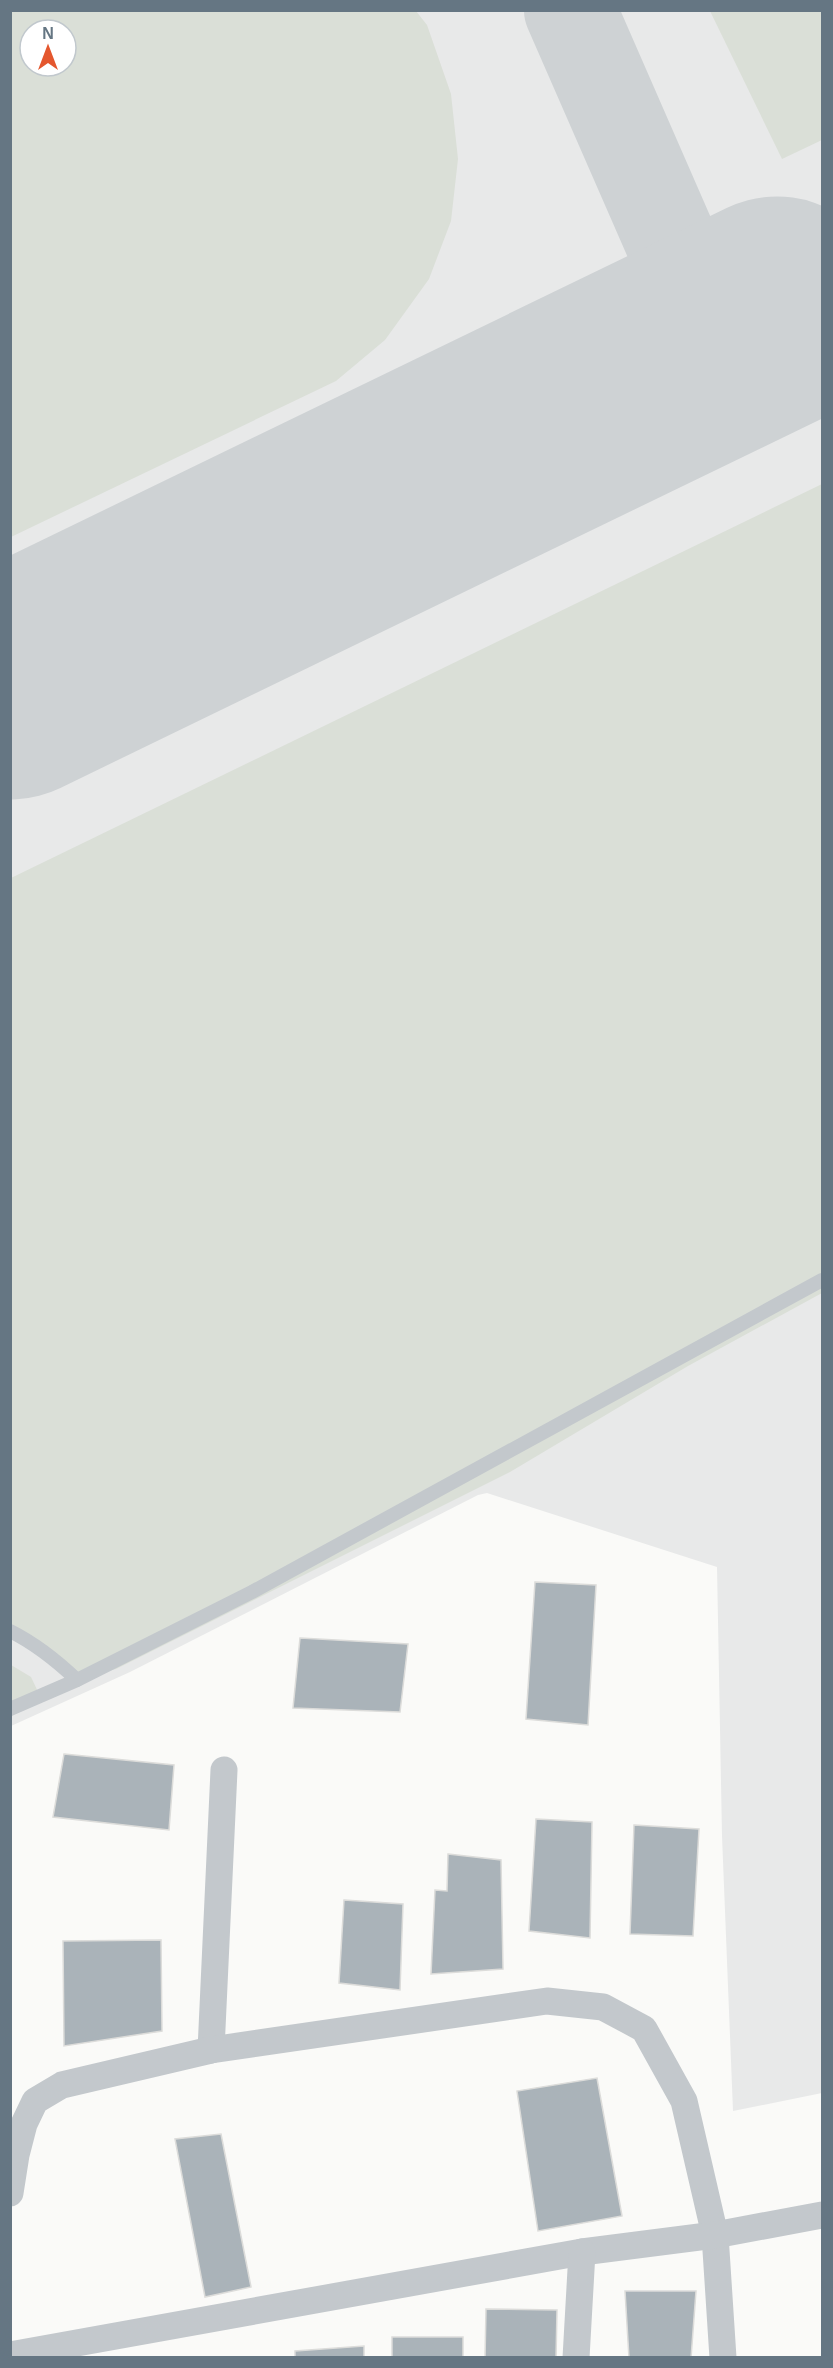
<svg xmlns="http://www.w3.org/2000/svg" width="833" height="2368" viewBox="0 0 833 2368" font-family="Helvetica,sans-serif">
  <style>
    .built { fill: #e8e9e9; fill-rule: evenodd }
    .green { fill: #dadfd7; fill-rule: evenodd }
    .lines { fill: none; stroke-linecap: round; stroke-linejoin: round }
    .taxiway { stroke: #ced2d4; stroke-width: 92 }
    .runway { stroke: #ced2d4; stroke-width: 231 }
    .building { fill: #aab3b9; stroke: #dcdcda; stroke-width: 1.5 }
    .service { stroke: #c3c8cc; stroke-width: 14 }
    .minor { stroke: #c3c8cc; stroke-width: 27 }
  </style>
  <rect width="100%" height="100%" fill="#fafaf8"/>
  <path class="built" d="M10,11H822V2093L733,2111L722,1836L717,1567L487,1493L478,1495L130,1672L11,1726ZM30,30H66V66H30Z"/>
  <g class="green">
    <path d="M11,10L416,11L427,25L451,94L458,159L451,221L429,279L385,340L336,381L11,537ZM30,30H66V66H30Z"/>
    <path d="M710,11H822V140L782,159Z"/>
    <path d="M822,484V1293L688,1366L510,1472L116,1669C104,1672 92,1677 79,1675C67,1673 27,1646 11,1639V878Z"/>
    <path d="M11,1665L31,1677L40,1696L11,1717Z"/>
  </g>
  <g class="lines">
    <path class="taxiway" d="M570,10L715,342"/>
    <path class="runway" d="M10,684L777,312"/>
  </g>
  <g class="building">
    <path d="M535,1582L596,1585L588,1725L526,1719Z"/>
    <path d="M300,1638L408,1644L400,1712L293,1708Z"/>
    <path d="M64,1754L174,1765L169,1830L53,1817Z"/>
    <path d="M536,1819L592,1822L590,1938L529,1931Z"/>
    <path d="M634,1825L699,1829L693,1936L630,1934Z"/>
    <path d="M448,1854L501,1860L503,1969L431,1974L435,1890L447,1891Z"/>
    <path d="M344,1900L403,1904L400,1990L339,1983Z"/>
    <path d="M161,1940L162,2031L64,2046L63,1941Z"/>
    <path d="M597,2078L622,2216L538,2231L517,2091Z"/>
    <path d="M221,2134L251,2287L205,2297L175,2139Z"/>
    <path d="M625,2291H696L691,2358H629Z"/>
    <path d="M486,2309L557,2310L556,2358H485Z"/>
    <rect x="392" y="2337" width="71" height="21"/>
    <path d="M364,2346V2358H295V2351Z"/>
  </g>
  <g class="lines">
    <g class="service">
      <path d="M10,1631C36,1644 56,1660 77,1680"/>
      <path d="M10,1709L77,1680L252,1592L822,1280"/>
    </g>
    <g class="minor">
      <path d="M211,2050L224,1770"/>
      <path d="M10,2193L16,2155L24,2124L35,2101L62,2085L211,2050L547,2001L603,2007L644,2029L684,2101L715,2235L723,2358"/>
      <path d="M10,2355L582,2252L715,2235L822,2215"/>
      <path d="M576,2358L582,2252"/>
    </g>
  </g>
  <rect width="833" height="2368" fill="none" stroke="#657683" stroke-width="24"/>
  <g transform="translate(48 48)"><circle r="28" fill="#ffffff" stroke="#c1c8cd" stroke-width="1.5"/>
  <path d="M0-4.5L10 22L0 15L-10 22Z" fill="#e4572e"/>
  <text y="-9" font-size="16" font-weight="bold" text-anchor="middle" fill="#657683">N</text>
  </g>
</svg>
